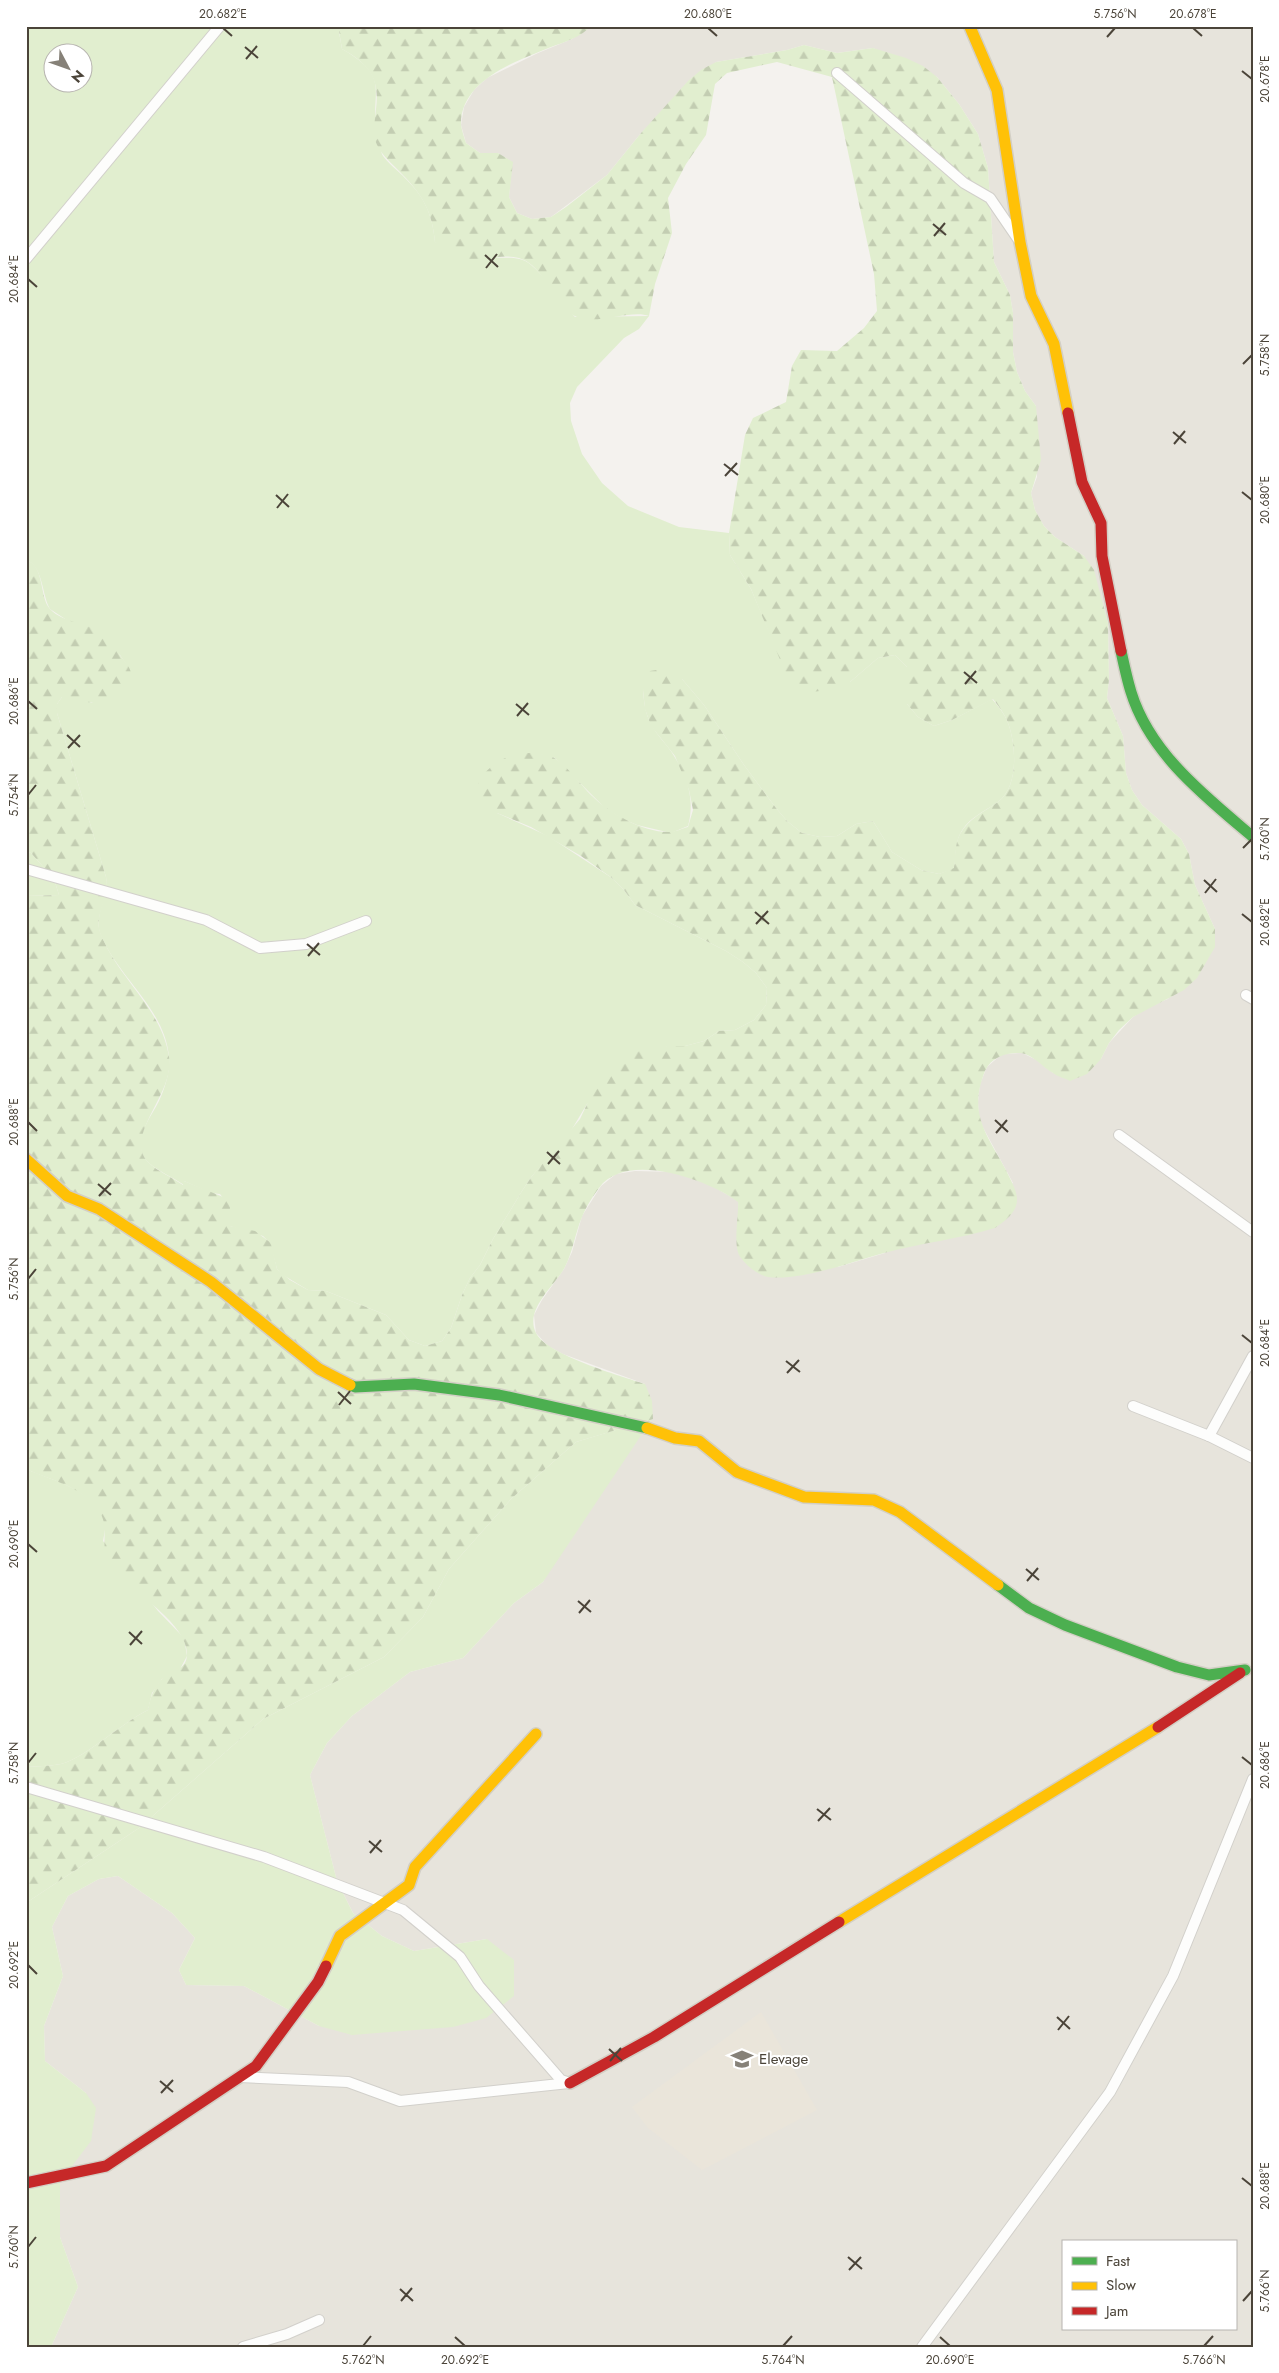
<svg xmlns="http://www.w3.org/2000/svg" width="1279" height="2373" viewBox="0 0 1279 2373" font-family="Jost,sans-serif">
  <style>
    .residential { fill: #e7e4dc; fill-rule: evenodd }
    .education { fill: #eae5da }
    .green { fill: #e1eecf; fill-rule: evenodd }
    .forest { fill: url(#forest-firs) }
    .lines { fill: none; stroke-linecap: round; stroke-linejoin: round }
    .street-casing { stroke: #d2d0cb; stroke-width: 12 }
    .fast-casing { stroke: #d3cfc5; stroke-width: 14 }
    .slow-casing { stroke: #d3cfc5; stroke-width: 14 }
    .jam-casing { stroke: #d3cfc5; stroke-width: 14 }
    .street { stroke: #fdfdfc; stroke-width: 10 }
    .fast { stroke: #4caf50; stroke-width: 11 }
    .slow { stroke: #ffc107; stroke-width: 11 }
    .jam { stroke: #c62828; stroke-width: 11 }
    .ticks { fill: none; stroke: #4b4439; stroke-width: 2 }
    .labels { text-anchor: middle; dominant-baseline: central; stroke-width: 4; stroke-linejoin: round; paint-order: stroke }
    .poi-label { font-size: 15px; fill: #4b4439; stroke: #fff; text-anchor: start }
    .neatline { fill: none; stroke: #4b4439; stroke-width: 2 }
    .ticks-label { font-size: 12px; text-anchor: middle; fill: #4b4439 }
  </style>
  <defs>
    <pattern id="forest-firs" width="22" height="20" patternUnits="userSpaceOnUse" patternTransform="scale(1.25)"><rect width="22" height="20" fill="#e1eecf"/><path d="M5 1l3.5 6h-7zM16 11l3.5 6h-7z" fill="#c3cdb2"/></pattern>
  </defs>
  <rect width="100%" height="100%" fill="#f4f2ee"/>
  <path class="residential" d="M591,26H1253V2347H51L78,2287L60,2237V2182L86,2093L45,2061L44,2026L63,1976L52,1927L68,1896L99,1879L118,1876L172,1913L195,1938L179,1970L186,1985L244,1986L319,2026L487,1939L414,1951L382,1936L353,1913L337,1881L310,1775L327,1743L352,1716L410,1672L463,1658L514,1603L543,1582L645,1384L563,1354L548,1346L536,1333L534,1315L542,1300L564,1269L572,1252L582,1216L601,1186L616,1174L635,1171L674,1172L709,1184L738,1201L739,1219L838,1267L885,1253L1013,1183L979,1120L978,1102L980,1084L987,1067L1002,1054L1022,1053L1039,1061L1053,1073L1101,1059L1109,1043L1133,1017L1150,1006L1168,999L1215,929L1195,885L1189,854L1181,839L1142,805L1132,790L1126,773L1123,736L1107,698L1109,680L1108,623L1084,556L1055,537L1044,526L1035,510L1031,493L1037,477L1036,406L1025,391L1017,372L1013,352V313L1010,295L994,262L988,168L978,134L959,104L937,77L873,48L837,53L804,45L787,50L716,62L641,133L607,175L551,217L532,219L517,213L509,197L512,162L498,153H480L466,143L461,125L464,107L474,90L487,78L538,53L572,39ZM1063,2242H1235V2329H1063Z"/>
  <path class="education" d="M761,2012L817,2110L702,2170L648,2128L632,2107Z"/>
  <g class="green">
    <path d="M26,26H344L339,32L342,49C395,79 367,93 378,137C380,143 380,151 383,156C388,163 396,169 402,175C424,196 432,212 435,242C454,247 473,254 492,257C504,259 519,255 530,264C548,278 558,301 575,317L649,316L639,329L624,338L577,387L570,403L571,421L582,454L602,483L628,506L679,527L729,533L730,555L751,589L779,655L850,682L878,658L895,655L907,667V704L918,717L934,726L952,720L992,699C1000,708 1007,717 1010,729C1016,750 1018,787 998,802C984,812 969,817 960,834C955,843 956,858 954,869L939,874L921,870L892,852L873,821L856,824L837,836L820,837L802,833L787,821L776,808L744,765L704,705L682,679L643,690C644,702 645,713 651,724C657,736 668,745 674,756C688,778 695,801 688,826L671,833L637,825L621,818L605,808L555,758L539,754L497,813L548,836L612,878L624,890L635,905L726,951L743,962L756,973L767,988L766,1005L754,1020L735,1030L719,1031L704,1041L685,1046H667L587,1104L569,1134L532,1176L522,1191L493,1239L480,1265L470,1278L462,1295L451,1328L442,1341L425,1346L409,1340L386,1315L326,1291L308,1290L283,1275L277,1269L270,1243L263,1236L230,1226V1207L220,1194L211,1193L184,1181V1185C173,1177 159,1172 149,1163C129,1143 149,1121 159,1101C165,1088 170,1072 169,1058C166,1009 117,977 100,933C94,915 109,896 106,877L57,713V704L62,697H72L92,703L126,664L120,655L50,609C42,596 43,565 26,560ZM52,52H82V82H52Z"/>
    <path d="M26,851L31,853L54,879L59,895L26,896Z"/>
    <path d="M652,1419L543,1582L514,1603L463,1658L410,1672L352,1716L327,1743L310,1775L337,1881L353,1913L382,1936L414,1951L487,1939L514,1960V1996L486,2018L453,2027L352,2035L319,2026L244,1986L186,1985L179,1970L195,1938L172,1913L118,1876L99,1879L68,1896L52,1927L63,1976L44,2026L45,2061L86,2093L96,2108L91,2141L60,2182V2237L78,2287L51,2347H26V1903L139,1828L263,1719L384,1657L423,1617L449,1569L511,1499L576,1442Z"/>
    <path d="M26,1469C53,1481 95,1489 105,1522C106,1527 104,1535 103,1541L158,1611L184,1638L187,1656L179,1671L162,1679L152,1693L148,1710C121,1723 87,1757 61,1764C50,1766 38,1766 26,1767Z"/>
  </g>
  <path class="forest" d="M344,26H591C581,37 565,42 551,47C517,61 460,80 461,125C462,131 464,137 466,143L480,153H498L513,162L509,197L517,213L532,219L551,217L566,207L607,175L641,133L688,81L701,70L716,62L787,50L804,45L837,53L873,48L906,58L923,66L937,77L959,104L978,134L988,168L994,262L1010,295L1013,313V352L1017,372L1025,391L1036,406L1041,460L1031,493L1035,510L1044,526L1055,537L1084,556L1094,570L1108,623L1109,680L1107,698L1123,736L1126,773L1132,790L1142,805L1181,839L1189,854L1195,885L1215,929V947L1197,978L1184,990L1133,1017L1119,1030L1109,1043L1101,1059L1087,1074L1070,1081C1065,1078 1058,1077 1053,1073C1042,1067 1034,1055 1021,1053C1007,1052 991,1057 985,1071C968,1114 986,1133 1006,1170C1010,1179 1016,1188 1017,1198C1018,1212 1005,1221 995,1228C959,1239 921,1243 884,1253C852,1262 801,1281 768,1277C758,1275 747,1266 741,1258C732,1248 739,1215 738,1202C709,1180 626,1150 599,1188C593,1196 586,1207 582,1217C575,1234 573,1251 565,1267C555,1286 524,1309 536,1333C547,1355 621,1376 645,1384L652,1401L653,1419L576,1442L511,1499L449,1569L423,1617L384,1657L263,1719L139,1828L26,1903V1767C38,1766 50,1766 61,1764C87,1757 121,1723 148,1710C150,1699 153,1688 162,1679C170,1671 187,1671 187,1654C187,1624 136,1594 116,1573C93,1546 115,1529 96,1507C78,1485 50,1480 26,1469V896L59,895L54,879L31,853L26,851V560C45,565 39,597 50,609C63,623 88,623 103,633C111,638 114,646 119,654C123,660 130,666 131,673C133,689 112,700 100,702C87,705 75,697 62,697L57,704V713L106,877C110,899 94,915 100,932C117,978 162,1008 169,1057C175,1094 123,1135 148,1162C158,1172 172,1177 183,1185L184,1181L228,1199L230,1207V1226L255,1231L271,1243L277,1269L290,1280L308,1290L326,1291L386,1315L409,1340L425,1346L442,1341L451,1328L462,1295L470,1278L480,1265L493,1239L522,1191L532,1176L580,1119L595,1087L606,1073L634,1052L667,1046H685L704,1041L719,1031L735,1030L754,1020L766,1005L767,988L756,973L743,962L726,951L635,905L624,890L612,878L581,856L531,827L497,813L479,800L478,780C495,761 509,752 534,753C541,754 551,755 556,759C570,769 580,784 591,795C609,813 644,833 670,832C675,832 683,828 688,827L693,810L689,790L675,756L651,726L645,709L643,690L650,671L669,668L682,679L704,705L744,765L776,808L787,821L802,833L820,837L837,836L856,824L873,821L892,852L921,870L939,874L954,868C955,858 955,843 960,834C969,818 984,812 998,802C1018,787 1016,750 1010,729C1007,717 1000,708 993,699L952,720L934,726L918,717L907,704V667L895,655L878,658L850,682L832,689L813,692L795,685L785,672L751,589L730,555L729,533L745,435L753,418L786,402L792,366L801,350L837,351L864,328L877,311L874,274L832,77L777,62L727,73L715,84L706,135L686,164L668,198L672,233L655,284L649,316C632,309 598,325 577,317C557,310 547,275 529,263C508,248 480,265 457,257C450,254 442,247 435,242C432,209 421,193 398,170C389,161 379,152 375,140C373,131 375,119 376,109C380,78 369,64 342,49L339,31Z"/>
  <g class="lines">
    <g class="street-casing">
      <g id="street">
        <path d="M837,73L964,183L990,198L1018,239"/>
        <path d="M26,259L220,26"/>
        <path d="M26,869L206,920L260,948L306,944L366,921"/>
        <path d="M1246,995L1253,999"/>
        <path d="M1119,1135L1253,1232"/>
        <path d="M1133,1406L1209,1436L1253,1458"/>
        <path d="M1209,1436L1253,1356"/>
        <path d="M26,1787L264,1857L403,1910L460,1957L479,1986L561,2080L570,2083"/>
        <path d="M240,2077L348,2082L400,2101L569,2083"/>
        <path d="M243,2347L287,2334L319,2320"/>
        <path d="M922,2347L1110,2092L1173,1976L1253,1779"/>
      </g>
    </g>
    <g class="fast-casing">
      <g id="fast">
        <path d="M1121,651C1124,665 1127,679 1131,692C1150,754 1206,797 1253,837"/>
        <path d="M350,1385L355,1387L414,1384L499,1395L647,1428"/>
        <path d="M998,1585L1029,1608L1065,1625L1177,1667L1209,1675L1245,1670"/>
      </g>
    </g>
    <g class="slow-casing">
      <g id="slow">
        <path d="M970,27L997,90L1020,242L1031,296L1054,344L1068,413"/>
        <path d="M26,1159L67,1196L99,1209L211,1282L319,1369L350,1385"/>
        <path d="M647,1428L675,1438L699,1441L737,1472L804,1497L874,1500L900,1512L998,1585"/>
        <path d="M839,1922L1158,1727"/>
        <path d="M326,1966L340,1936L409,1885L415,1867L536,1734"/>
      </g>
    </g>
    <g class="jam-casing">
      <g id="jam">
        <path d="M1068,413L1082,482L1101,523L1102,556L1121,651"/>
        <path d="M1158,1727L1240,1673"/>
        <path d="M570,2083L654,2037L839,1922"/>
        <path d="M26,2183L106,2166L256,2066L318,1982L326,1966"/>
      </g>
    </g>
    <use href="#street" class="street"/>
    <use href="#fast" class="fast"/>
    <use href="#slow" class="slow"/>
    <use href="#jam" class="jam"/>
  </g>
  <path class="ticks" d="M223,28L232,36M708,28L717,36M1193,28L1202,36M1107,37L1115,28M245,47L258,58M246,59L257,46M1242,71L1252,79M933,224L946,235M934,236L945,223M485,255L498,267M486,268L497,254M28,279L37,287M1243,364L1252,355M1173,432L1186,443M1174,444L1185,431M724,464L738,475M725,476L737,463M1242,492L1252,500M276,495L289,507M277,508L288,494M964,672L977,683M965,684L976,671M28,701L37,709M516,704L529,715M517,716L528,703M67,735L80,747M68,748L80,735M28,795L36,785M1243,848L1252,839M1204,880L1217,892M1205,893L1216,879M755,912L769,924M1242,914L1252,922M756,924L768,911M307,944L320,955M308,956L319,943M995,1120L1008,1132M28,1122L37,1131M996,1133L1007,1120M547,1152L560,1164M548,1164L559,1151M98,1184L111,1195M99,1196L111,1183M28,1279L36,1269M1242,1335L1252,1343M786,1361L800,1372M787,1373L799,1360M338,1392L351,1404M339,1405L350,1391M28,1544L37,1552M1026,1569L1039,1580M1027,1581L1038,1568M578,1601L591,1612M579,1613L590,1600M129,1632L142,1644M130,1645L142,1631M1242,1757L1252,1765M28,1763L36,1753M817,1809L831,1820M818,1821L830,1808M369,1841L382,1852M370,1853L381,1840M28,1965L37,1974M1057,2017L1070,2029M1058,2030L1069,2016M609,2049L622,2061M610,2061L621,2048M160,2081L173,2092M161,2093L173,2080M1242,2178L1252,2186M28,2247L36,2237M848,2257L862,2269M849,2270L861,2257M400,2289L413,2301M401,2301L412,2288M1243,2301L1252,2291M455,2337L465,2346M940,2337L950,2346M363,2346L371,2336M783,2346L792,2336M1204,2346L1213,2336"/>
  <defs>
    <g id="school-bare" transform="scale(1.725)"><path d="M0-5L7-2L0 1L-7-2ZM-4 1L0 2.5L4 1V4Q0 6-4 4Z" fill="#868178" stroke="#fff" stroke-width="2.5" paint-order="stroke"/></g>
  </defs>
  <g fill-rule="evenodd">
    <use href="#school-bare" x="742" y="2059"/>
  </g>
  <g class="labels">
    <g class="poi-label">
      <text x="759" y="2059">Elevage</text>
    </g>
  </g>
  <rect width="1279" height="2373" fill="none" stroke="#ffffff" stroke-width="55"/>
  <rect x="1062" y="2240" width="175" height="90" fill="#ffffff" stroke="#b7b4b0"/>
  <rect x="1072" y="2257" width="25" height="8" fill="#4caf50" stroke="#b7b4b0"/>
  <text x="1106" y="2266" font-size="15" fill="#4b4439">Fast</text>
  <rect x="1072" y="2282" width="25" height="8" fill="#ffc107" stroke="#b7b4b0"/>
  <text x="1106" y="2290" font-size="15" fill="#4b4439">Slow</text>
  <rect x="1072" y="2307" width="25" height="8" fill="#c62828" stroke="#b7b4b0"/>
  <text x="1106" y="2316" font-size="15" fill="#4b4439">Jam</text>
  <g transform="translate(68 68) rotate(131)"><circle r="24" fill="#ffffff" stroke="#b7b4b0"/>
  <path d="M0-4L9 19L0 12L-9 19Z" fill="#868178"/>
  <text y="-8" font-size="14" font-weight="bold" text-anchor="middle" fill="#4b4439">N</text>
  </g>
  <rect x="28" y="28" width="1224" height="2318" class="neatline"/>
  <g class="ticks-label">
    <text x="223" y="18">20.682°E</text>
    <text x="708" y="18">20.680°E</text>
    <text x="1115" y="18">5.756°N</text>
    <text x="1193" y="18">20.678°E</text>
    <text transform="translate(1265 79) rotate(-90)" y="4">20.678°E</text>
    <text transform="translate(14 279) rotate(-90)" y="4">20.684°E</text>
    <text transform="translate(1265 355) rotate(-90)" y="4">5.758°N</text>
    <text transform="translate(1265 500) rotate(-90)" y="4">20.680°E</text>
    <text transform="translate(14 701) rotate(-90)" y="4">20.686°E</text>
    <text transform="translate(14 795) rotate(-90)" y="4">5.754°N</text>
    <text transform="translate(1265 839) rotate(-90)" y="4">5.760°N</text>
    <text transform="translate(1265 922) rotate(-90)" y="4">20.682°E</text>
    <text transform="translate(14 1122) rotate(-90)" y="4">20.688°E</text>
    <text transform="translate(14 1279) rotate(-90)" y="4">5.756°N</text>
    <text transform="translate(1265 1343) rotate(-90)" y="4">20.684°E</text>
    <text transform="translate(14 1544) rotate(-90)" y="4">20.690°E</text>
    <text transform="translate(14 1763) rotate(-90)" y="4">5.758°N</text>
    <text transform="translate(1265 1765) rotate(-90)" y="4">20.686°E</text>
    <text transform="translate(14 1965) rotate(-90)" y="4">20.692°E</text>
    <text transform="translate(1265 2186) rotate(-90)" y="4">20.688°E</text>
    <text transform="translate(14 2247) rotate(-90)" y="4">5.760°N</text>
    <text transform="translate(1265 2291) rotate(-90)" y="4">5.766°N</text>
    <text x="363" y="2364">5.762°N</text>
    <text x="465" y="2364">20.692°E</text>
    <text x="783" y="2364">5.764°N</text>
    <text x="950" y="2364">20.690°E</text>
    <text x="1204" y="2364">5.766°N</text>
  </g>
</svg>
